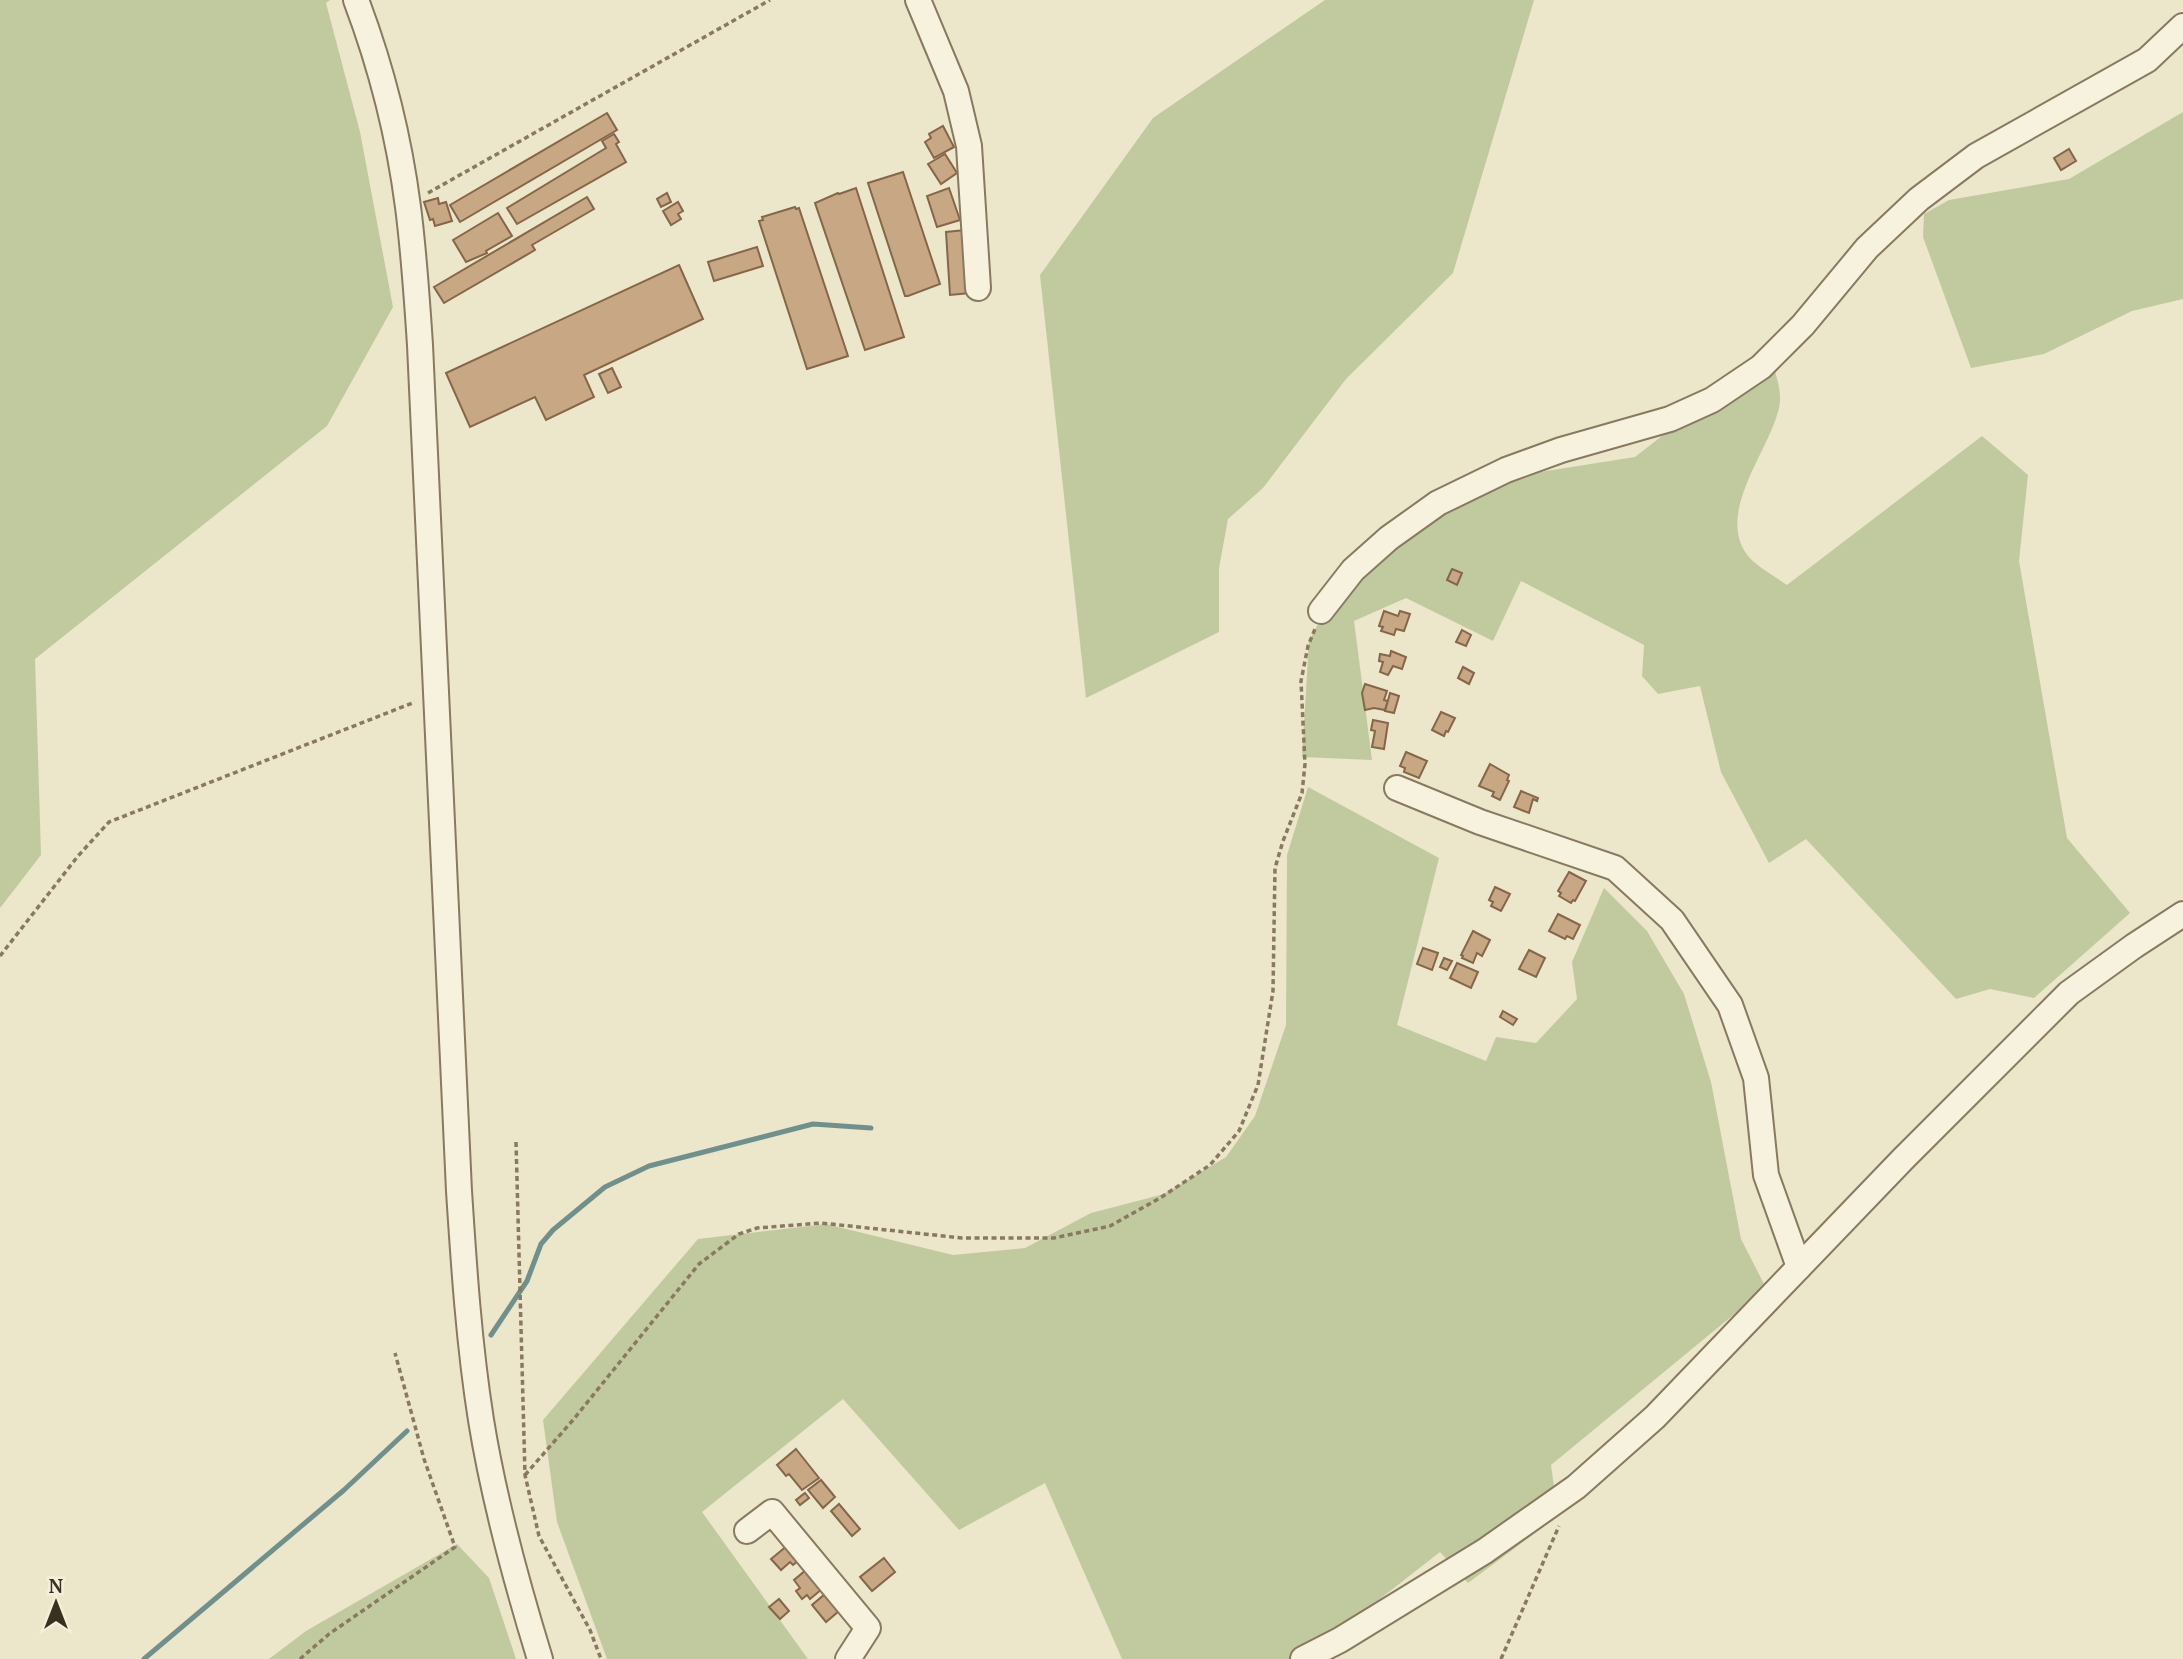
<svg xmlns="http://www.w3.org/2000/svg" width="2183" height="1659" viewBox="0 0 2183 1659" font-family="'PT Serif',serif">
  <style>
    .green { fill: #c1ca9f }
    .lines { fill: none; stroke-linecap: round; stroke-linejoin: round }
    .stream { stroke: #72908b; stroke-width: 5 }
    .building { fill: #c7a784; stroke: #866648; stroke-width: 2 }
    .minor-casing { stroke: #887960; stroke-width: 28 }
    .path { stroke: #887960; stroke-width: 3.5; stroke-dasharray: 5 3.5; stroke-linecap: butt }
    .minor { stroke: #f7f2de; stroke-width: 24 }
  </style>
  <rect width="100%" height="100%" fill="#ece6cb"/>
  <g class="green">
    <path d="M0,0H330L326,3L360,132L393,307L327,426L35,659L41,855L0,908Z"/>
    <path d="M1325,0H1534L1453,273L1346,379L1263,488L1228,519L1219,568V632L1086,698L1040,275L1153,118Z"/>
    <path d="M2183,112V299L2132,311L2044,354L1971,368L1923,237L1924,214L1949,200L2069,179Z"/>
    <path d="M1749,368H1774C1779,385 1783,398 1777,415C1765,456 1716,515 1748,556C1756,566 1776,577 1787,585L1982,436L2028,475L2019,561L2067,838L2130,913L2034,998L1990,989L1956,999L1806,839L1769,863L1721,772L1700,686L1658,694L1642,676L1644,645L1521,581L1493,641L1406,598L1354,621L1372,760L1302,757L1309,641L1331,599L1457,485L1635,457Z"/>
    <path d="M1308,787L1439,858L1397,1025L1486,1061L1496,1037L1536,1043L1577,999L1572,962L1604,888L1647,931L1684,994L1711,1082L1741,1239L1766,1288L1551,1465L1558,1516L1468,1583L1440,1552L1303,1659H1122L1045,1483L959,1530L843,1399L702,1512L808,1659H607L557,1522L543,1420L698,1239L826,1224L953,1255L1025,1248L1091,1213L1164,1194L1226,1157L1255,1116L1286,1025L1287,855Z"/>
    <path d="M457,1544L489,1578L516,1659H269L306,1631Z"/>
  </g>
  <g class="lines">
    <g class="stream">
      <path d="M491,1335L527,1281L541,1244L553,1230L605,1187L649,1166L813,1124L871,1128"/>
      <path d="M144,1659L344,1490L407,1431"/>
    </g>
  </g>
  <g class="building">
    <path d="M607,113L617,130L460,222L450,205Z"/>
    <path d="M943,126L954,147L934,158L925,142L931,138L929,134Z"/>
    <path d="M614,134L619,142L616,144L626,162L517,224L507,208L606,148L602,141Z"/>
    <path d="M2069,149L2076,161L2061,170L2054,158Z"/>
    <path d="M945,154L957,173L941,184L928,164Z"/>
    <path d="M903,172L940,284L908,296H905L868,183Z"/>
    <path d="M856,188L904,337L865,350L815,203L838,193L839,194Z"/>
    <path d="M949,188L960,220L937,227L927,196Z"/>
    <path d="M667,193L671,202L661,207L657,199Z"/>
    <path d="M587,197L594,209L532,245L535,250L444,303L434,287Z"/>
    <path d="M438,198L439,204L446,202L452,221L435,226L433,219L430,220L424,202Z"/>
    <path d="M678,202L683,211L678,214L681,219L671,225L663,211Z"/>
    <path d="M795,207L796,209L799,208L848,356L807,369L759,221L763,220L762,217Z"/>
    <path d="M498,213L512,236L486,251L487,253L466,262L453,240Z"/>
    <path d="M965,230L970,293L950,295L946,232Z"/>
    <path d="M757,247L763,266L714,281L708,262Z"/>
    <path d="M679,265L703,319L584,375L594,397L546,420L535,397L470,427L446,373Z"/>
    <path d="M612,368L621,387L608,393L599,374Z"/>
    <path d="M1452,569L1462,573L1457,585L1447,580Z"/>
    <path d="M1384,611L1398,616L1400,611L1410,614L1404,631L1396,629L1394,635L1381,631L1383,627L1379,626Z"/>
    <path d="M1462,630L1471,635L1466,646L1456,642Z"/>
    <path d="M1391,651L1406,657L1402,669L1393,666L1388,675L1380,672L1383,662L1379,661L1380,654L1390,656Z"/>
    <path d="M1463,667L1474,673L1469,684L1458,678Z"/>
    <path d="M1365,684L1387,691L1384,700L1388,701L1385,710L1374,708L1365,710L1362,693Z"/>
    <path d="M1390,693L1399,696L1394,713L1385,711Z"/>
    <path d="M1441,712L1455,718L1448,732L1446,731L1444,736L1432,730Z"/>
    <path d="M1373,720L1388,723L1384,749L1372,747L1375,731L1371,730Z"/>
    <path d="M1406,752L1427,761L1419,778L1404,772L1405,768L1400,766Z"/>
    <path d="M1490,764L1509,775L1507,780L1509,781L1500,800L1492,796L1494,792L1479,786Z"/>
    <path d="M1521,791L1538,798L1537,801L1533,799L1529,813L1514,807Z"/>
    <path d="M1569,872L1586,881L1575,901L1573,900L1571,903L1559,896L1561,893L1558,891Z"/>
    <path d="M1495,887L1510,894L1501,911L1491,906L1493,902L1489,900Z"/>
    <path d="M1558,914L1580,925L1573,939L1567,936L1565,939L1549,931Z"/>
    <path d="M1473,931L1490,940L1482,956L1477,953L1473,963L1462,958L1463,956L1461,955Z"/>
    <path d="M1423,948L1438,953L1432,970L1417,964Z"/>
    <path d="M1529,950L1545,958L1536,977L1519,969Z"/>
    <path d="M1444,958L1452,961L1447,970L1440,967Z"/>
    <path d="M1457,963L1478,972L1471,988L1450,978Z"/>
    <path d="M1503,1011L1517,1019L1513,1025L1500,1017Z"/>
    <path d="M796,1449L819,1478L802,1490L789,1474L786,1476L777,1465Z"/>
    <path d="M821,1480L835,1497L823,1508L808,1490Z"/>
    <path d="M805,1493L809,1498L800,1505L796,1500Z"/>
    <path d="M839,1504L860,1529L852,1536L831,1511Z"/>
    <path d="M788,1545L798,1561L793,1565L790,1562L781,1570L771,1559Z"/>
    <path d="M884,1558L895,1572L872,1591L860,1577Z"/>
    <path d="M806,1570L822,1589L810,1599L807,1595L802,1599L796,1591L800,1588L794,1580Z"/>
    <path d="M825,1594L839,1611L826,1622L812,1605Z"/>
    <path d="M779,1599L789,1611L780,1619L769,1607Z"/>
  </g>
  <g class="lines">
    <g class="minor-casing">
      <g id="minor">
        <path d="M356,0C381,66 399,137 408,207C414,253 417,299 420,345L459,1191C464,1268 469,1344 481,1420C494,1501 516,1581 540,1659"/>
        <path d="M918,0L956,91L969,146L978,288"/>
        <path d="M1321,611L1353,570L1389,538L1438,503L1506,470L1561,450L1670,419L1712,400L1761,367L1803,325L1867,248L1919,199L1976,156L2147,60L2183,26"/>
        <path d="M1397,788L1480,822L1615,868L1672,920L1730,1005L1756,1078L1766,1175L1799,1267"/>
        <path d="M747,1531L772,1512L868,1628L848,1659"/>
        <path d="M1303,1659L1340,1640L1485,1551L1576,1487L1655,1417L1903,1159L2069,993L2134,946L2183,914"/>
      </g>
    </g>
    <g class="path">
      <path d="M428,193L770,0"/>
      <path d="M0,956L78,856L109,822L415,702"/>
      <path d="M516,1142L525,1475L539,1536L590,1630L601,1659"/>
      <path d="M525,1475L573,1420L699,1264L739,1234L757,1228L821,1223L962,1238H1054L1110,1226L1160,1198L1210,1165L1239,1131L1258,1085L1273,991L1275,868L1283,841L1302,793L1305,764L1301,681L1308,646L1315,629"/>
      <path d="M300,1659L329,1634L455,1547L424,1459L395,1353"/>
      <path d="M1501,1659L1559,1526"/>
    </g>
    <use href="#minor" class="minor"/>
  </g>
  <g transform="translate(56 1603)" stroke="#f4efda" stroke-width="5" paint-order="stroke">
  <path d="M0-5L12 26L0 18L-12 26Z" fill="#3a3022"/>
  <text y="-10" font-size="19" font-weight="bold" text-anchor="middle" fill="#3a3022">N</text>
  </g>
</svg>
